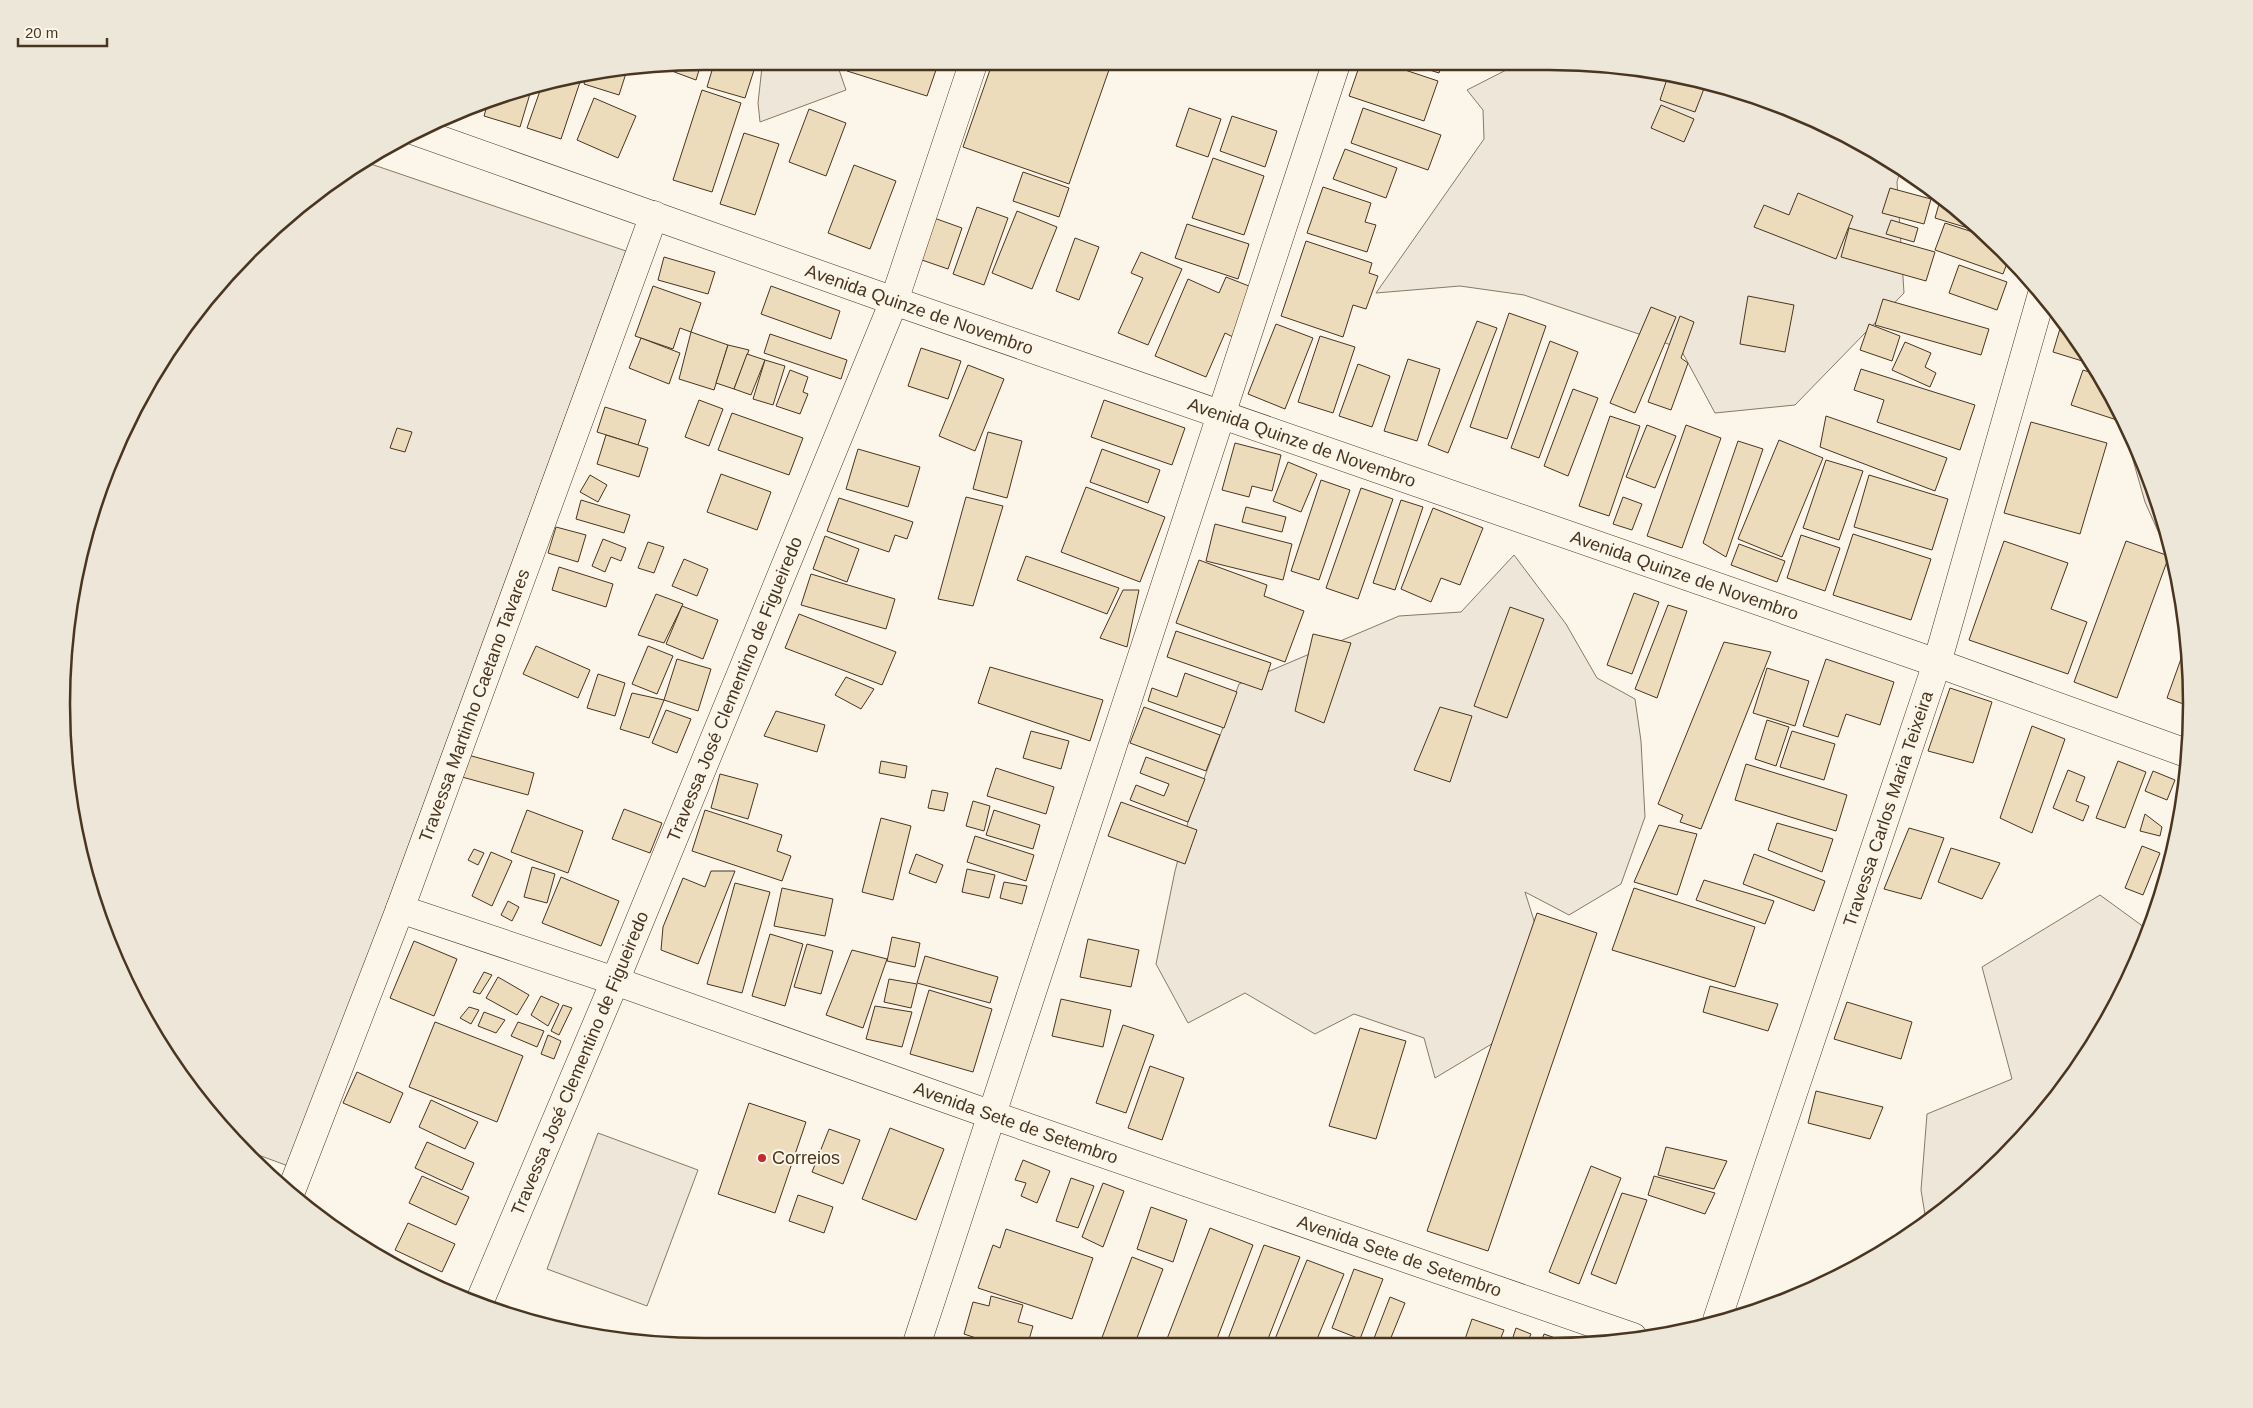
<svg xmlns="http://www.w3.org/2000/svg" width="2253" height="1408" viewBox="0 0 2253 1408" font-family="Arial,sans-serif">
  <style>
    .green { fill: #ede6d9; stroke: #887966 }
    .building { fill: #ecdcbc; stroke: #4a3520 }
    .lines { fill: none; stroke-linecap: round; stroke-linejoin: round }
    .minor-casing { stroke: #4a3520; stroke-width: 29 }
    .minor { stroke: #fbf6e9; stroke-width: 28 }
    .poi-dot { fill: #c62828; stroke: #fbf6e9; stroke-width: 2 }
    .labels { text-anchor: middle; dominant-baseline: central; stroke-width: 4; stroke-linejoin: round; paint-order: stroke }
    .street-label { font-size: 18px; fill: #4a3520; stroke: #fbf6e9 }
    .poi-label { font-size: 18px; fill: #4a3520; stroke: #fbf6e9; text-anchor: start }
    .rim { fill: none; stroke: #4a3520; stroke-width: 2.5 }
  </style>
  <rect width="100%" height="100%" fill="#fbf6e9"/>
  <g class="green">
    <path d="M762,67H838L846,90L760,122L758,103Z"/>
    <path d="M1512,67H1633L1795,110L1900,171L1897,182L1904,293L1795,405L1715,413L1680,348L1524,295L1460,286L1376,293L1484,139L1483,110L1467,90Z"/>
    <path d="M365,162L626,251L291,1167L242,1149L170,1061L95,910L67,788L61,704L67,620L95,498L170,347L249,250L313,194Z"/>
    <path d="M2134,445L2158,497L2172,559L2169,556L2145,502L2131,453Z"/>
    <path d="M1514,555L1566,624L1597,678L1635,699L1641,741L1645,817L1621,884L1569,915L1525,892L1560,1003L1435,1078L1424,1038L1354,1014L1315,1034L1245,993L1188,1023L1156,964L1175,871L1188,822L1239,684L1399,616L1461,612Z"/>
    <path d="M2100,895L2148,930L2126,988L2059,1095L1973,1187L1926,1221L1921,1190L1927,1114L2012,1079L1982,967Z"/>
    <path d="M598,1133L698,1170L647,1306L547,1269Z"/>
  </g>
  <g class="building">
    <path d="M620,67H628L619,95L584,84L587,74Z"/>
    <path d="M661,67H700L696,80Z"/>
    <path d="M713,67H755L745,98L707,87Z"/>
    <path d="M848,67H937L927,96L847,71Z"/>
    <path d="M991,67H1110L1069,184L963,147Z"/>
    <path d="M1359,67H1396L1438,81L1424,121L1349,96Z"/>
    <path d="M1420,67H1441L1439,73Z"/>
    <path d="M582,76L561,139L527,128L542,85Z"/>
    <path d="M1668,76L1705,86L1695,112L1660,100Z"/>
    <path d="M532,87L520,127L484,116L489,99Z"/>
    <path d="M702,90L741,103L712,192L673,180Z"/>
    <path d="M594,98L636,116L618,158L577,140Z"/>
    <path d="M1661,105L1694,119L1684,142L1651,128Z"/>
    <path d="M1189,108L1221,119L1208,157L1176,146Z"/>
    <path d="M1363,108L1441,135L1428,170L1351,143Z"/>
    <path d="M809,109L846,123L826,176L789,162Z"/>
    <path d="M1232,116L1277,131L1265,167L1220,151Z"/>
    <path d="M744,133L779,144L755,215L720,204Z"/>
    <path d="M1345,149L1397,168L1386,198L1333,179Z"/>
    <path d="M1213,158L1264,176L1244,235L1192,218Z"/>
    <path d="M854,165L896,181L870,249L828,233Z"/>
    <path d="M1023,172L1069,188L1059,217L1013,201Z"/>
    <path d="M1323,187L1371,203L1365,222L1376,225L1367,252L1307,233Z"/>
    <path d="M1890,188L1931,199L1924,224L1882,213Z"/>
    <path d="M1798,193L1853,216L1836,259L1754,227L1764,205L1789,215Z"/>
    <path d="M1941,197L1945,199L1981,232L1935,218Z"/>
    <path d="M977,207L1008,218L984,285L953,274Z"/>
    <path d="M1017,211L1057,227L1032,289L992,273Z"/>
    <path d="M934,218L962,228L948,269L919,259Z"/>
    <path d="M1891,220L1918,228L1914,242L1886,234Z"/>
    <path d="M1945,223L1985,236L2009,258L2003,274L1935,250Z"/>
    <path d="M1187,224L1249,244L1238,279L1175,258Z"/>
    <path d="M1849,228L1935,252L1926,281L1841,257Z"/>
    <path d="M1075,238L1099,247L1079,300L1056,291Z"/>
    <path d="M1306,241L1372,263L1369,273L1378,276L1366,309L1353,305L1343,337L1281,316Z"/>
    <path d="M1141,252L1182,269L1148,345L1118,333L1143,278L1131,273Z"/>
    <path d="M664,257L715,272L708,294L658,280Z"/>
    <path d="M1959,265L2007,282L1997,310L1949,293Z"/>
    <path d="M1226,277L1254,288L1233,337L1225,333L1206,377L1155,356L1188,279L1219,293Z"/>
    <path d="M653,286L701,303L691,332L680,328L673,349L635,336Z"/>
    <path d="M771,286L840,311L831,339L761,314Z"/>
    <path d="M1748,296L1794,305L1785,352L1740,344Z"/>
    <path d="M1883,299L1989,329L1981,355L1875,325Z"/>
    <path d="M1651,307L1676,317L1635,413L1610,403Z"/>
    <path d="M1509,313L1546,326L1507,439L1470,427Z"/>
    <path d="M1680,316L1694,322L1681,358L1688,363L1671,410L1648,402Z"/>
    <path d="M1477,321L1497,328L1448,453L1428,445Z"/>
    <path d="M2062,322L2092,364L2053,352Z"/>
    <path d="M1276,324L1313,338L1285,409L1248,394Z"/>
    <path d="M1869,324L1900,336L1892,361L1860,350Z"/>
    <path d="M691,332L728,345L714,390L679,379Z"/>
    <path d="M770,334L847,360L841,379L764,353Z"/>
    <path d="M1320,336L1355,347L1333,413L1298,402Z"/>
    <path d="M641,338L680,353L669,384L629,368Z"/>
    <path d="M1550,341L1578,352L1539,458L1511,448Z"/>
    <path d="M1905,342L1931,353L1925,367L1936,373L1930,387L1892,370Z"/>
    <path d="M728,345L749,350L734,389L716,383Z"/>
    <path d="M921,348L961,361L948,399L908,386Z"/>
    <path d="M747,354L765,360L751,395L734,389Z"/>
    <path d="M1408,359L1440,369L1417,441L1384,431Z"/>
    <path d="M765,360L785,366L773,405L753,399Z"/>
    <path d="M1358,364L1390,376L1372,427L1339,416Z"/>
    <path d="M968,365L1004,379L975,451L939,436Z"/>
    <path d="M1861,369L1975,405L1960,450L1877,422L1884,400L1854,390Z"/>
    <path d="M790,370L808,377L803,392L808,394L800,414L776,406Z"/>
    <path d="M2083,370L2101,376L2123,422L2071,405Z"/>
    <path d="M1573,389L1598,398L1568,476L1544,466Z"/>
    <path d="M699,400L723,409L709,446L685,437Z"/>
    <path d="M1104,400L1185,428L1172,465L1091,437Z"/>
    <path d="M605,407L646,420L638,445L597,432Z"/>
    <path d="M732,413L803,438L789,475L718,450Z"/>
    <path d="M1610,416L1640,426L1609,516L1579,506Z"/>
    <path d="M1826,416L1947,458L1935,491L1820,447Z"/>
    <path d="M2031,422L2107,443L2080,534L2004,513Z"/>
    <path d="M1647,425L1676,436L1655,488L1626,477Z"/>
    <path d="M1686,425L1721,438L1682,548L1647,536Z"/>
    <path d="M397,428L412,432L405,452L390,448Z"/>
    <path d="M988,432L1022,441L1007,498L973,489Z"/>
    <path d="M606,435L648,448L639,477L597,464Z"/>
    <path d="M1779,440L1823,458L1782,557L1738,539Z"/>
    <path d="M1738,441L1763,449L1726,557L1703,543Z"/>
    <path d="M1235,443L1281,455L1272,491L1252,486L1249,497L1222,490Z"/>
    <path d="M858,449L920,467L908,507L846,489Z"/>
    <path d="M1102,449L1160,470L1148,503L1090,482Z"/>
    <path d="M1826,460L1863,471L1839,540L1803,528Z"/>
    <path d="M1288,462L1317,474L1301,512L1273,501Z"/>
    <path d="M721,474L771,492L757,530L707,512Z"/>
    <path d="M590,475L607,485L598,502L580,492Z"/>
    <path d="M1869,475L1948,499L1932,550L1854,527Z"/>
    <path d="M1321,480L1350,490L1319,580L1291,571Z"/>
    <path d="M1086,487L1165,517L1140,582L1061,552Z"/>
    <path d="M1361,488L1393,499L1358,599L1326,588Z"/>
    <path d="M966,497L1003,506L973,606L938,599Z"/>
    <path d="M1623,497L1642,504L1632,530L1613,524Z"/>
    <path d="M839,498L913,522L907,539L895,535L889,552L827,531Z"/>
    <path d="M581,500L630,515L624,533L576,519Z"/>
    <path d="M1401,500L1423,507L1395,590L1373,583Z"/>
    <path d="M1246,507L1286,517L1282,532L1242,522Z"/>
    <path d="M1433,508L1483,528L1460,585L1441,578L1431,602L1401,589Z"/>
    <path d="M1215,524L1292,544L1283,580L1206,561Z"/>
    <path d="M556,527L586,535L578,562L548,553Z"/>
    <path d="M1853,534L1931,559L1911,620L1833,595Z"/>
    <path d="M1801,535L1840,548L1825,591L1787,578Z"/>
    <path d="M825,536L859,549L847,582L813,569Z"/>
    <path d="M603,539L626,548L621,561L611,557L605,572L592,566Z"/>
    <path d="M2004,541L2068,563L2051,609L2087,622L2068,674L1969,640Z"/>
    <path d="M2126,541L2169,556L2117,698L2074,682Z"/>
    <path d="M648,542L664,547L654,573L638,568Z"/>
    <path d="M1739,544L1785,561L1777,582L1731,565Z"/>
    <path d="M1026,556L1119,588L1107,614L1017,580Z"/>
    <path d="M684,559L708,569L697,596L672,586Z"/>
    <path d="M1199,560L1267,585L1264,596L1304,611L1285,662L1176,623Z"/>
    <path d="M559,567L613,584L606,607L552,590Z"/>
    <path d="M811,574L895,599L886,629L801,605Z"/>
    <path d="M1123,590H1139L1127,647L1100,638Z"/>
    <path d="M1634,593L1659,602L1632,674L1607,665Z"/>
    <path d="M656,594L683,604L664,643L638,635Z"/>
    <path d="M1668,605L1687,611L1657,698L1635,689Z"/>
    <path d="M682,606L718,620L703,659L666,644Z"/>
    <path d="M1510,607L1544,619L1507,718L1474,706Z"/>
    <path d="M799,614L896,652L882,685L785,648Z"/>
    <path d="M1176,631L1271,663L1262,690L1167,657Z"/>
    <path d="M1313,634L1351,643L1324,723L1295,711Z"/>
    <path d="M1724,642L1771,652L1701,829L1680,822L1683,815L1658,804Z"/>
    <path d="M2187,642L2189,706L2167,698Z"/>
    <path d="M536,646L590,670L578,698L523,674Z"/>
    <path d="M648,646L673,656L657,694L632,684Z"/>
    <path d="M677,659L711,669L698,711L664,700Z"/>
    <path d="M1826,659L1894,682L1880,725L1846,714L1838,737L1803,726Z"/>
    <path d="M990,667L1103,700L1090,741L978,703Z"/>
    <path d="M1767,668L1809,681L1795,726L1753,713Z"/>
    <path d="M1185,673L1237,692L1224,728L1148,701L1152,688L1177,697Z"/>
    <path d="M598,674L625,683L615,716L587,708Z"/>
    <path d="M846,677L874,689L861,709L835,695Z"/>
    <path d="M1950,688L1992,702L1973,763L1928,751Z"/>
    <path d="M632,693L664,700L649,738L620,729Z"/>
    <path d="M1144,707L1220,735L1206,771L1130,743Z"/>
    <path d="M1440,707L1472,716L1450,782L1414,770Z"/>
    <path d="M666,710L691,719L677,753L652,743Z"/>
    <path d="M776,711L825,725L817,752L764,736Z"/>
    <path d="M1767,720L1789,727L1776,766L1755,759Z"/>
    <path d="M2032,726L2065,739L2032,833L2000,818Z"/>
    <path d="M1031,731L1069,741L1061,769L1023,758Z"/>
    <path d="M1792,731L1835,744L1824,780L1780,767Z"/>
    <path d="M468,755L534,773L528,795L462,777Z"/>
    <path d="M1146,757L1205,779L1188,822L1130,800L1136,785L1164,796L1169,784L1140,773Z"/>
    <path d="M881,761L907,766L905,778L879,773Z"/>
    <path d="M2118,761L2146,772L2125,828L2096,818Z"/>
    <path d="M1746,764L1847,795L1836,831L1735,800Z"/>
    <path d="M996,768L1054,787L1046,814L987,796Z"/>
    <path d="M2068,770L2085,777L2076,801L2089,806L2083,821L2053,808Z"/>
    <path d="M2153,771L2175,780L2167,800L2145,791Z"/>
    <path d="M720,774L758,784L748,819L711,808Z"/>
    <path d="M932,790L948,793L944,811L928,808Z"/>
    <path d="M973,801L990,806L984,831L966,826Z"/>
    <path d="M1121,802L1197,830L1185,864L1108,836Z"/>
    <path d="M2180,806L2173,853L2166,851Z"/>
    <path d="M624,809L662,823L650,853L612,839Z"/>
    <path d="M527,810L583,831L568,873L511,852Z"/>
    <path d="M705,810L782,835L777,851L791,856L782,881L692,851Z"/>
    <path d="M994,810L1040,825L1033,849L986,835Z"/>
    <path d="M2145,814L2162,827L2160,836L2140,831Z"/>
    <path d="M881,818L911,826L893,900L862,892Z"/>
    <path d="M1777,823L1833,839L1822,872L1768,850Z"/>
    <path d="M1659,825L1697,834L1677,895L1634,882Z"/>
    <path d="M1909,828L1944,838L1921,899L1884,889Z"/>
    <path d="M975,836L1034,855L1026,881L967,862Z"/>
    <path d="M2142,846L2160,853L2143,895L2125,888Z"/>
    <path d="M1951,848L2000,863L1982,899L1938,882Z"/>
    <path d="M474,849L484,853L478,865L468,860Z"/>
    <path d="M491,852L512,861L492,906L472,896Z"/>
    <path d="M916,854L943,865L936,883L909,873Z"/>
    <path d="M1754,854L1825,881L1814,911L1743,884Z"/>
    <path d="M532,867L555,874L547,903L524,897Z"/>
    <path d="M967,869L995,875L989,898L962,892Z"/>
    <path d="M711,871H735L698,964L661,950L663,927L683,878L705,887Z"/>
    <path d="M561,877L619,901L601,946L542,923Z"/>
    <path d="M1704,880L1774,901L1765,924L1696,900Z"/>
    <path d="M1004,882L1027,886L1022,904L1000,898Z"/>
    <path d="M735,883L770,892L742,993L707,984Z"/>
    <path d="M782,888L833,899L825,936L774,926Z"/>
    <path d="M1634,888L1755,927L1735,987L1612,950Z"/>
    <path d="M508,901L519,907L512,921L501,915Z"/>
    <path d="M1537,913L1597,933L1488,1251L1427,1231Z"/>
    <path d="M770,934L803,944L785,1006L752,996Z"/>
    <path d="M892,937L920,943L915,967L887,961Z"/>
    <path d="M1088,939L1139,950L1131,987L1080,977Z"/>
    <path d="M414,941L457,959L434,1016L390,998Z"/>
    <path d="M807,944L833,951L821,994L794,987Z"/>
    <path d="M852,950L887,959L863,1028L826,1015Z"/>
    <path d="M925,956L998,977L990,1003L917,983Z"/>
    <path d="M484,972L492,975L480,994L473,992Z"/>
    <path d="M498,977L529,995L517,1015L486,998Z"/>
    <path d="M889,979L917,984L911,1008L884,1002Z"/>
    <path d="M1710,986L1778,1004L1768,1031L1703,1012Z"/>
    <path d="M929,990L992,1009L973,1072L910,1054Z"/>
    <path d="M541,996L559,1004L548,1026L531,1015Z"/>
    <path d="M1061,999L1111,1010L1103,1047L1052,1036Z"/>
    <path d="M1847,1002L1912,1022L1901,1059L1834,1039Z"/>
    <path d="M563,1005L572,1008L559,1035L551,1031Z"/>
    <path d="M875,1006L912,1012L902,1047L866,1039Z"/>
    <path d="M469,1007L479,1010L471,1024L460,1018Z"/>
    <path d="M484,1012L505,1020L496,1033L478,1026Z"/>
    <path d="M435,1022L523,1056L497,1122L409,1087Z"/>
    <path d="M518,1022L544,1031L537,1047L511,1036Z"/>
    <path d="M1123,1025L1154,1035L1126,1113L1096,1103Z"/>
    <path d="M1360,1028L1406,1041L1376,1139L1329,1126Z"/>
    <path d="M548,1035L561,1041L554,1059L541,1054Z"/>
    <path d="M1150,1066L1184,1078L1162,1140L1128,1128Z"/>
    <path d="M357,1072L403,1093L390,1123L343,1103Z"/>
    <path d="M1816,1091L1883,1107L1870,1139L1808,1123Z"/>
    <path d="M431,1100L478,1122L465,1149L419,1127Z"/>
    <path d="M749,1103L806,1122L775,1213L718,1194Z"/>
    <path d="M890,1128L944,1149L916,1220L862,1199Z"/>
    <path d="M829,1129L860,1140L843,1184L812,1172Z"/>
    <path d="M427,1142L474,1163L462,1190L415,1168Z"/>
    <path d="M1666,1147L1727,1161L1714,1189L1658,1175Z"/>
    <path d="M1023,1160L1050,1171L1037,1203L1021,1196L1026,1183L1015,1180Z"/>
    <path d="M1591,1166L1621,1178L1579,1284L1549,1272Z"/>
    <path d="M422,1176L469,1197L456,1225L409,1203Z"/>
    <path d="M1654,1176L1715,1193L1705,1214L1648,1195Z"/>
    <path d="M1071,1178L1094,1186L1078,1228L1056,1221Z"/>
    <path d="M1103,1183L1124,1191L1103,1247L1082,1237Z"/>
    <path d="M1622,1193L1647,1200L1616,1284L1591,1274Z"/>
    <path d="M798,1195L833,1207L824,1233L789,1221Z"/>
    <path d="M1151,1207L1187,1220L1173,1262L1137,1249Z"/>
    <path d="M408,1223L455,1244L442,1272L395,1250Z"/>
    <path d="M1210,1228L1253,1245L1215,1344H1165Z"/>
    <path d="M1006,1229L1093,1258L1072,1319L978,1288L993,1245L1000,1248Z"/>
    <path d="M1264,1245L1300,1257L1266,1344H1226Z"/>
    <path d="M1132,1257L1163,1269L1135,1343H1100Z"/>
    <path d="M1307,1260L1344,1274L1315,1344H1273Z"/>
    <path d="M1354,1269L1383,1279L1360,1339L1332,1328Z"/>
    <path d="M991,1296L1023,1305L1018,1322L1033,1326L1028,1343H982V1340L964,1334L973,1302L989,1306Z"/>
    <path d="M1390,1297L1405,1303L1388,1345L1383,1344L1373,1341Z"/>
    <path d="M1472,1319L1504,1330L1498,1345H1463Z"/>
    <path d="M1516,1328L1531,1334L1526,1345H1503L1505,1341L1511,1343Z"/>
    <path d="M1544,1334L1558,1339L1556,1345H1540Z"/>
  </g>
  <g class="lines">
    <g class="minor-casing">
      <g id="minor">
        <path id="s1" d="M415,131L894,301L1937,663L2189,754"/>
        <path id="s2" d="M400,909L615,981L992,1115L1633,1337"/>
        <path id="s3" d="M290,1194L400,909L654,215"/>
        <path id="s4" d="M479,1303L615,981L894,301L972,67"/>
        <path id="s5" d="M1717,1320L1937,663L2042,294"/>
        <path d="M917,1343L1335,67"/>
      </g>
    </g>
    <use href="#minor" class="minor"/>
  </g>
  <circle class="poi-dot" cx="762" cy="1158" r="5"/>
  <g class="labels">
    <g class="street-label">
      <text stroke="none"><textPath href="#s1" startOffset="535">Avenida Quinze de Novembro</textPath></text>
      <text stroke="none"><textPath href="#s1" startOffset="940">Avenida Quinze de Novembro</textPath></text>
      <text stroke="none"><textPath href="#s1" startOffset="1345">Avenida Quinze de Novembro</textPath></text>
      <text stroke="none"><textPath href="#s4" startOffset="665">Travessa José Clementino de Figueiredo</textPath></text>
      <text stroke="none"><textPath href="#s3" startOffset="522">Travessa Martinho Caetano Tavares</textPath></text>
      <text stroke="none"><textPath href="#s5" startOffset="539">Travessa Carlos Maria Teixeira</textPath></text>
      <text stroke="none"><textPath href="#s4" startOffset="260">Travessa José Clementino de Figueiredo</textPath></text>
      <text stroke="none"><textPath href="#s2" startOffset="652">Avenida Sete de Setembro</textPath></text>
      <text stroke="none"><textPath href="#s2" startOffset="1058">Avenida Sete de Setembro</textPath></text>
    </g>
    <g class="poi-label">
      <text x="772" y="1158">Correios</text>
    </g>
  </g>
  <path d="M0 0H2253V1408H0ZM704 70H1549A634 634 0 0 1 2183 704V704A634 634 0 0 1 1549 1338H704A634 634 0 0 1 70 704V704A634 634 0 0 1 704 70Z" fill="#ede7d9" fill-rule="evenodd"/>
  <path class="rim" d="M704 70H1549A634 634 0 0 1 2183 704V704A634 634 0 0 1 1549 1338H704A634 634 0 0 1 70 704V704A634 634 0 0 1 704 70Z"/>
  <path d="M18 38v8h89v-8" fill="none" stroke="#4a3520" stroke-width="2.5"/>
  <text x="25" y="38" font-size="15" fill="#4a3520" stroke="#fbf6e9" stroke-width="4" paint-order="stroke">20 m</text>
</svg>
